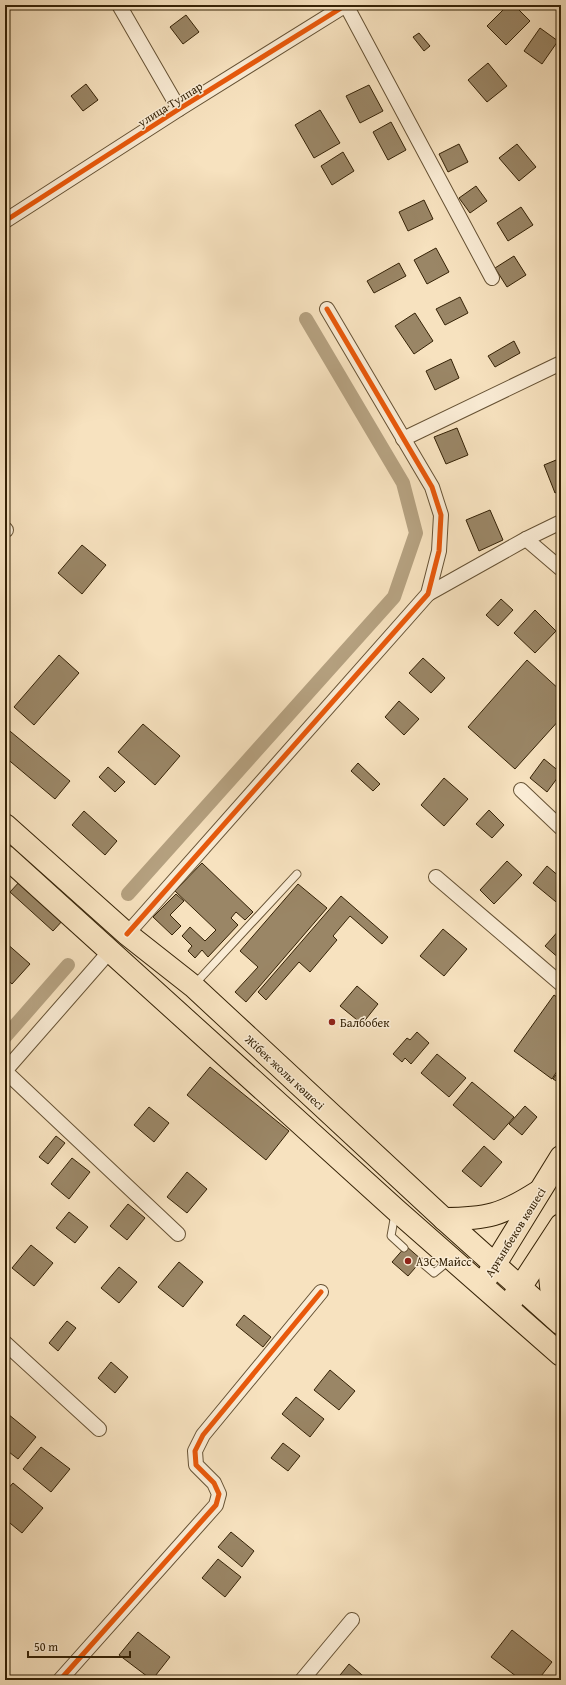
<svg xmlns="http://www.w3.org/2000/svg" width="566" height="1685" viewBox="0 0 566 1685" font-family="'Gentium Book Plus',serif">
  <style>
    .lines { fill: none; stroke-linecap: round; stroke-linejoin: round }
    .canal { stroke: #b5a180; stroke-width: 14 }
    .building { fill: #9a8666; stroke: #352206 }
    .service-casing { stroke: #665234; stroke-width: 9 }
    .minor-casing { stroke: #665234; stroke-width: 16 }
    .primary-casing { stroke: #352206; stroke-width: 24 }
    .service { stroke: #faecd5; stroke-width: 7 }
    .minor { stroke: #faecd5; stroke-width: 14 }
    .primary { stroke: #f7e2bf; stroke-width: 22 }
    .cycleway-casing { stroke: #faecd5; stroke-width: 8 }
    .cycleway { stroke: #e8590c; stroke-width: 5 }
    .poi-dot { fill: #8f2418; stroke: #faecd5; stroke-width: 1.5 }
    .labels { text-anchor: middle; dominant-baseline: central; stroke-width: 3; stroke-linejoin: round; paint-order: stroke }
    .street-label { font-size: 12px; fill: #352206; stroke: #faecd5 }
    .poi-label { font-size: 12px; fill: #352206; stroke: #faecd5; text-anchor: start }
  </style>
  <rect width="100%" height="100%" fill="#f7e2bf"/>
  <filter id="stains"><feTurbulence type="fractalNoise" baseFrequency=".005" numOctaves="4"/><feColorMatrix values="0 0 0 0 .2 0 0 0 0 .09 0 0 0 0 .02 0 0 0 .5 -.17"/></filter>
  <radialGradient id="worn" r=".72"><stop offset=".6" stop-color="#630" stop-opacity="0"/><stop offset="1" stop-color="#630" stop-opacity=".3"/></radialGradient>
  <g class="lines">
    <g class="canal">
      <path d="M128,894L394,597L416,533L403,483L306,319"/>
      <path d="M5,1037L68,965"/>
    </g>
  </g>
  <g class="building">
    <path d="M508,5H514L530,21L506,45L487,26Z"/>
    <path d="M186,15L199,32L183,44L170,27Z"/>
    <path d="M540,28L558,41L542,64L524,51Z"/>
    <path d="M419,33L430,46L424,51L413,37Z"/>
    <path d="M488,63L507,86L487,102L468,80Z"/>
    <path d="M86,84L98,100L83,111L71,96Z"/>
    <path d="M369,85L383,111L360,123L346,96Z"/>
    <path d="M320,110L340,143L314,158L295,125Z"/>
    <path d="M391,122L406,150L388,160L373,132Z"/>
    <path d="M459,144L468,162L448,172L439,154Z"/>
    <path d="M517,144L536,167L519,181L499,158Z"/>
    <path d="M343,152L354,171L332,185L321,166Z"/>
    <path d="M476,186L487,201L470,213L459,198Z"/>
    <path d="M424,200L433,219L408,231L399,212Z"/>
    <path d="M521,207L533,225L508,241L497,223Z"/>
    <path d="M436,248L449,272L427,284L414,260Z"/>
    <path d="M514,256L526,275L507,287L495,268Z"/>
    <path d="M399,263L406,276L374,293L367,281Z"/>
    <path d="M460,297L468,313L445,325L436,309Z"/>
    <path d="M415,313L433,341L414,354L395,326Z"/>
    <path d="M514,341L520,353L495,367L488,356Z"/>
    <path d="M451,359L459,378L435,390L426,371Z"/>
    <path d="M457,428L468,455L446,464L434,437Z"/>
    <path d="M561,458V490L555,493L544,465Z"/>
    <path d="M490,510L503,540L479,551L466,520Z"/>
    <path d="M82,545L106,565L82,594L58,573Z"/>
    <path d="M501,599L513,610L498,626L486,615Z"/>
    <path d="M535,610L556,631L535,653L514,633Z"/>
    <path d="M59,655L79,673L34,725L14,707Z"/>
    <path d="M423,658L445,678L431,693L409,673Z"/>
    <path d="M527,660L561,691V718L515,769L468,727Z"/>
    <path d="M399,701L419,719L404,735L385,717Z"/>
    <path d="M143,724L180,756L155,785L118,752Z"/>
    <path d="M5,727L70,781L55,799L5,757Z"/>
    <path d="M544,759L561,773L547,792L530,778Z"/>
    <path d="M358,763L380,784L373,791L351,771Z"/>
    <path d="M108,767L125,782L115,792L99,777Z"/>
    <path d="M444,778L468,799L444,826L421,805Z"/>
    <path d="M489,810L504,825L492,838L476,824Z"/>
    <path d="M84,811L117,841L105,855L72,825Z"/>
    <path d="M507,861L522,875L494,904L480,890Z"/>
    <path d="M202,863L253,912L245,920L236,912L231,918L238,925L208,957L202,950L195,958L188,951L192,946L182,936L190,927L205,941L216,930L175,891Z"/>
    <path d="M547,866L561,878V906L533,883Z"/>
    <path d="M21,880L64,919L53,931L10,892Z"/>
    <path d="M298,884L327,908L246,1002L235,992L258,967L240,951Z"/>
    <path d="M176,894L184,901L170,915L181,926L172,935L153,917Z"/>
    <path d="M341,896L388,937L382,944L350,916L333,936L337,940L310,972L299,962L266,1000L258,992Z"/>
    <path d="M561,928V960L545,946Z"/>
    <path d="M443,929L467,949L444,976L420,956Z"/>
    <path d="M5,942L30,964L12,984L5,978Z"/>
    <path d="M357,986L378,1004L362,1024L340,1006Z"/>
    <path d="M554,995L561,1000V1065L552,1079L514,1051Z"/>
    <path d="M417,1032L429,1043L411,1064L405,1058L402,1062L393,1054L407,1038L410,1040Z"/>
    <path d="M437,1054L466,1078L449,1097L421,1073Z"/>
    <path d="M210,1067L289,1131L266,1160L187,1095Z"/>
    <path d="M561,1068V1084L553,1079Z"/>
    <path d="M472,1082L514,1117L494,1140L453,1105Z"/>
    <path d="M525,1106L537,1117L522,1135L509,1124Z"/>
    <path d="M149,1107L169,1123L154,1142L134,1125Z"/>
    <path d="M56,1136L65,1143L48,1164L39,1157Z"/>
    <path d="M484,1146L502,1162L481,1187L462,1171Z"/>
    <path d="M72,1158L90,1172L69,1199L51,1184Z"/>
    <path d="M187,1172L207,1189L187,1213L167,1197Z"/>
    <path d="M128,1204L145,1218L127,1240L110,1226Z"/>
    <path d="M69,1212L88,1227L75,1243L56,1228Z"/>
    <path d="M31,1245L53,1263L34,1286L12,1268Z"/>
    <path d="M406,1246L422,1260L408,1276L392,1262Z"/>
    <path d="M179,1262L203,1282L183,1307L158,1287Z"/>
    <path d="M119,1267L137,1282L119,1303L101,1288Z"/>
    <path d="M244,1315L271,1337L263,1347L236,1325Z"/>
    <path d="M67,1321L76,1328L58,1351L49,1343Z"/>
    <path d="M111,1362L128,1377L115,1393L98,1378Z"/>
    <path d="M330,1370L355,1391L339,1410L314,1390Z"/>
    <path d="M296,1397L324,1419L310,1437L282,1414Z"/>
    <path d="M8,1414L36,1437L18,1459L5,1449V1418Z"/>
    <path d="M283,1443L300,1456L288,1471L271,1458Z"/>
    <path d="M41,1447L70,1469L51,1492L23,1469Z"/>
    <path d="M13,1483L43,1508L22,1533L5,1519V1492Z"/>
    <path d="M231,1532L254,1551L242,1567L218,1547Z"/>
    <path d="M218,1559L241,1577L225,1597L202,1578Z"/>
    <path d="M512,1630L552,1662L538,1680H521L491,1657Z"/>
    <path d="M138,1632L170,1657L152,1680L119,1655Z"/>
    <path d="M349,1664L368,1680H336Z"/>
  </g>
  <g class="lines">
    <g class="service-casing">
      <g id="service">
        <path d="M194,985L297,874"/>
        <path d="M395,1214L391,1236L404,1248"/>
        <path d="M421,1262L434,1273L450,1260"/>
      </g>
    </g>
    <g class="minor-casing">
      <g id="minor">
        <path d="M119,5L179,109"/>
        <path d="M346,5L492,278"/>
        <path d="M5,221L179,109L346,5"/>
        <path d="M403,439L561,363"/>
        <path d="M5,529L6,530"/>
        <path d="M526,539L561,569"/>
        <path d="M428,594L526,539L561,522"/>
        <path d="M521,790L561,828"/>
        <path d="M436,877L561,984"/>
        <path d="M127,934L428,594L439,551L441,515L432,487L327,309"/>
        <path d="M5,1071L178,1234"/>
        <path d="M5,1071L110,951"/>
        <path d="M5,1343L99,1429"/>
        <path d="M60,1680L216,1505L219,1494L214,1483L196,1465L195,1451L203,1435L321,1292"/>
        <path d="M302,1680L352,1620"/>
      </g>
    </g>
    <g class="primary-casing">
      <g id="primary">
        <path d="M5,825L127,934L193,986L444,1219L561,1324"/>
        <path d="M5,856L396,1210L561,1355"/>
        <path d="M444,1219C487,1219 502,1215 538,1192"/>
        <path d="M551,1242C547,1267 552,1293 555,1318"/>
        <path d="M487,1277L561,1157"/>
        <path d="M512,1300L561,1225"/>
      </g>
    </g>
    <use href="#service" class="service"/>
    <use href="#minor" class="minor"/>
    <use href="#primary" class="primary"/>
    <g class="cycleway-casing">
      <g id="cycleway">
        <path d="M5,221L179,109L346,5"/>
        <path d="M127,934L428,594L439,551L441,515L432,487L327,309"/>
        <path d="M60,1680L216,1505L219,1494L214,1483L196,1465L195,1451L203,1435L321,1292"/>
      </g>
    </g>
    <use href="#cycleway" class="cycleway"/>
  </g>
  <g class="poi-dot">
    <circle cx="332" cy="1022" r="4"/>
    <circle cx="408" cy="1261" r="4"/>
  </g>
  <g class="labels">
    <g class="street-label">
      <text transform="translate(170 104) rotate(-32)">улица Тулпар</text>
      <text transform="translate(285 1072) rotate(43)">Жібек жолы көшесі</text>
      <text transform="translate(515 1232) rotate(-58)">Арғынбеков көшесі</text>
    </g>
    <g class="poi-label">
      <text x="340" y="1022">Балбобек</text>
      <text x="416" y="1261">АЗС Майсс</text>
    </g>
  </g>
  <rect width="566" height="1685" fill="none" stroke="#f7e2bf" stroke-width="20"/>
  <rect x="6" y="6" width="554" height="1673" fill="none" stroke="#352206" stroke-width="2"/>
  <rect x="10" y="10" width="546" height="1665" fill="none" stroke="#352206"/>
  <path d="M28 1651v6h102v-6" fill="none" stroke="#352206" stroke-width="2"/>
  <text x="34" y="1651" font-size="12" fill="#352206" stroke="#faecd5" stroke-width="3" paint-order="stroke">50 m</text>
  <rect width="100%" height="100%" filter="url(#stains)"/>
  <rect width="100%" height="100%" fill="url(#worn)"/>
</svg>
